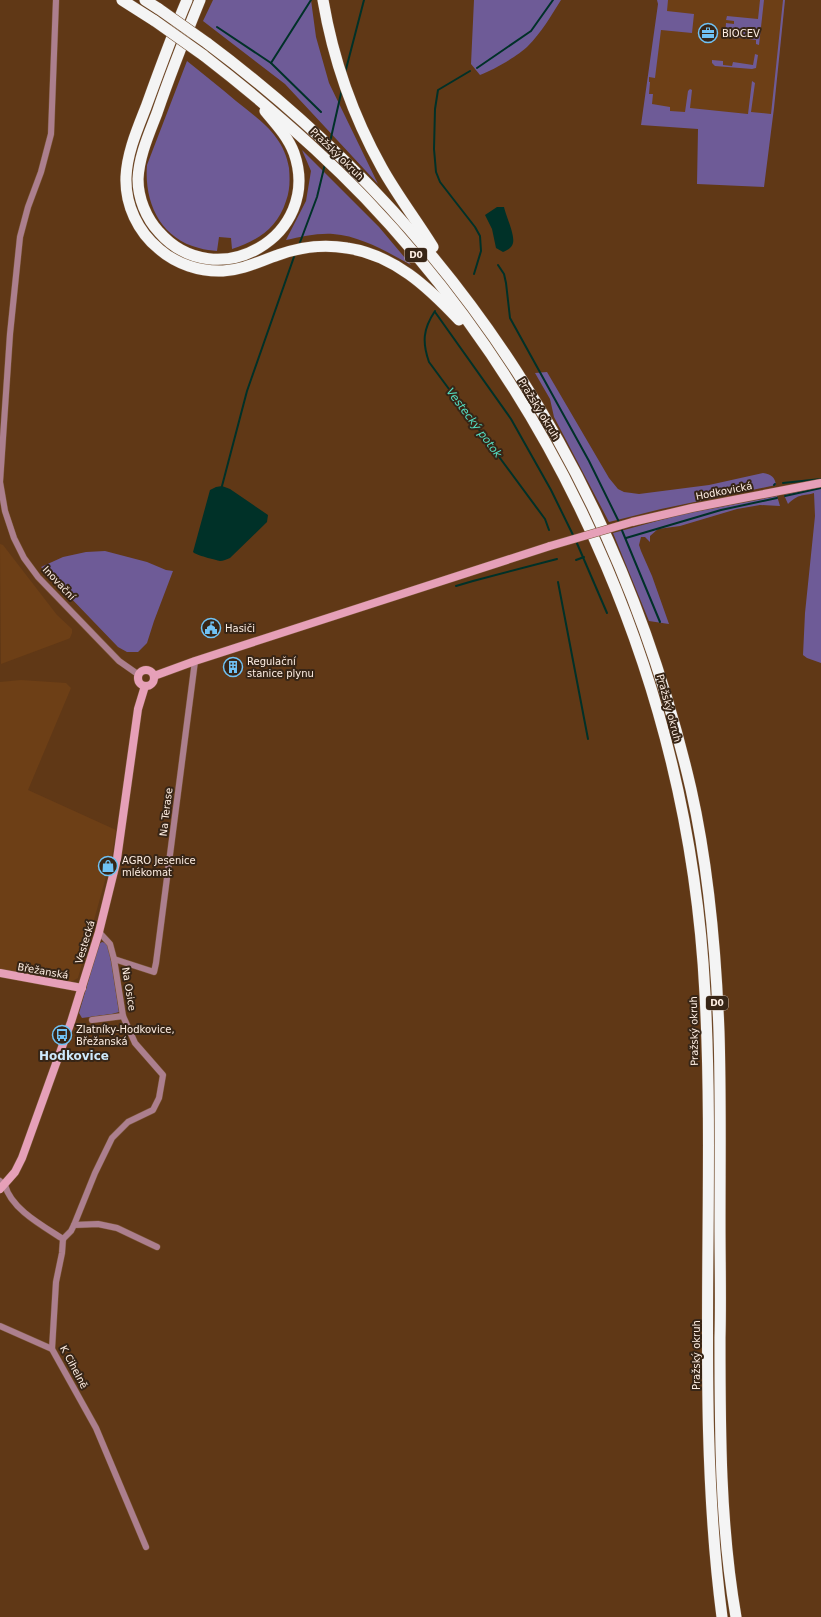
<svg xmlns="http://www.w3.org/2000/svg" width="821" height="1617" viewBox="0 0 821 1617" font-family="'DejaVu Sans',sans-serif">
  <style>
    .built { fill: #6d3f16 }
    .green { fill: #6e5b97 }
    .water { fill: #003128 }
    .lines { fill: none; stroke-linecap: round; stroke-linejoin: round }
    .stream { stroke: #003128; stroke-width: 2 }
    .street-casing { stroke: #795537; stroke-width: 7 }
    .secondary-casing { stroke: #795537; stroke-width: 9 }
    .highway-casing { stroke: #795537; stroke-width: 12 }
    .street { stroke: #ac7f8e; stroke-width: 6 }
    .secondary { stroke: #e6a0b8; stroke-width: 8 }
    .highway { stroke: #f4f4f4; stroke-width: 11 }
    .secondary-bridge-casing { stroke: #795537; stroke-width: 9; stroke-linecap: butt }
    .highway-bridge-casing { stroke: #795537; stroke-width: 12; stroke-linecap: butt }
    .secondary-bridge { stroke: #e6a0b8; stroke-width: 8 }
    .highway-bridge { stroke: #f4f4f4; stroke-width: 11 }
    .labels { text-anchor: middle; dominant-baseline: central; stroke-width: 4; stroke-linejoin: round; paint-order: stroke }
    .shield { fill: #372516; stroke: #c2b2a6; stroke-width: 1 }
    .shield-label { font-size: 9px; font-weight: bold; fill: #feeee3 }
    .poi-label { font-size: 10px; fill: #feeee3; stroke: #372516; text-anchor: start }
    .street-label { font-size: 10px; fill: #feeee3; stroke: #372516 }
    .water-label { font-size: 11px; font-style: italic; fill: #54e2c6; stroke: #372516 }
    .quarter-label { font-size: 12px; font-weight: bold; fill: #cde9fc; stroke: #372516 }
  </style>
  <rect width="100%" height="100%" fill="#603816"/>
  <g class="built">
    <path d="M660,0H785L773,114L643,113Z"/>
    <path d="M0,544L3,545L57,615L72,629V633L70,638L68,639L1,664Z"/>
    <path d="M21,680L66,683L71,688L28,790L116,830L112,855L78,978L69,983L0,969V682Z"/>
  </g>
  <g class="green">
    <path d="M213,0H311L316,37L329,83L378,184L285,84L203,21Z"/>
    <path d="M474,0H561C551,16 541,33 528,46C518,56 493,70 480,75L471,64Z"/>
    <path d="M657,0H668L667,11L694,14L692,33L661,30L655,78L649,77V82H650L649,94H653L652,104L670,107V111L685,112L688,91L690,89L692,90L690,108L748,114L752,81L755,83L751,112L771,114L783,0H785L774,108L764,187L697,184L698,129L641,125L658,4Z"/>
    <path d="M760,0H764L759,45L756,44V40L725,36L726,23L734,24V21L726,20L727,16L758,19Z"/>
    <path d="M755,54L758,55L756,68L752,69L715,66L712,63V60L723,61V65L732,66L733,62L753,65Z"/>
    <path d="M187,61C203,74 220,87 236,101C260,120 284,136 289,168C290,180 290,190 286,201C277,229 258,240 232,249L231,238L219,237L217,251C211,250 205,250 199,248C160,238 144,202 147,165Z"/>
    <path d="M302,150L379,227L411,265C387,252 361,236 333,234C317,233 301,237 286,240L306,201L311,171Z"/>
    <path d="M547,372L609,478L618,489L624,492L639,494L709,485L763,473C771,474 775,477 776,485L661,509L609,522L554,417L550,399L535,373Z"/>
    <path d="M821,486V663L807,658L803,655L805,613L815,516L814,493C800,497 800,493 788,504L784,495Z"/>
    <path d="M777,496L780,506L760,505L737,509L680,526L658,529L650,536V542L645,537H641L639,545L641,551L652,576L669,624L649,621L613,533L683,514Z"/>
    <path d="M105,551L147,562L166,570L173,571L154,621L147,643L138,652H127L118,647L41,567L63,557L86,552Z"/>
    <path d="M102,942L106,943L109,947L119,1012L112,1014L82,1018L79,1013L99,944Z"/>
  </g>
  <g class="water">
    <path d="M497,207H504C506,216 515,235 513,243C512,248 507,250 503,252L496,248L492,229L485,215Z"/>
    <path d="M222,486L230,489L268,515L267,522L230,558C227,559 223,561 220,561C216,560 195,555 193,552L210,490L216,487Z"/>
  </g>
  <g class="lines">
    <g class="stream">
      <path d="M217,27L271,63L321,112"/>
      <path d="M271,63L311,0"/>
      <path d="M477,68L531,31L553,0"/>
      <path d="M470,71L438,90L435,109L434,149L436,172L440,182L475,227L480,236L481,251L474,274"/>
      <path d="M345,73L364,0"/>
      <path d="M330,142L342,89"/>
      <path d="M299,245L317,197L325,164"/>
      <path d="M498,265L504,274L506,283L510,318L589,461L620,524"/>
      <path d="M435,311C423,329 422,342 429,362L545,519L549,530"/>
      <path d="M435,312L511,419L551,490L574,537"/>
      <path d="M783,483L821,479"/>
      <path d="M774,485L775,484"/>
      <path d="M222,486L247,391L295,254"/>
      <path d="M785,496L821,488"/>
      <path d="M621,528L660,622"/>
      <path d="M626,538L721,510L777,498"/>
      <path d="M576,541L607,613"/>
      <path d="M576,560L584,557"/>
      <path d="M558,582L588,739"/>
      <path d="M456,586L473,581L557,559"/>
    </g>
    <g class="street-casing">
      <g id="street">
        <path d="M56,0L51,134L41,172L28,207L20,237L10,334L0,482L5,511L14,538L24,558L38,577L119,661L139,675"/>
        <path d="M114,959L154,972L156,963L195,661"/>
        <path d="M92,1020L123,1016"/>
        <path d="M0,1181L5,1185C11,1209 43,1226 63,1239"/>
        <path d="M74,1225L95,1173L112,1138L128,1122L153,1110L159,1098L163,1075L135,1043L123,1016L114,959L110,944L99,932"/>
        <path d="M63,1239L62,1253L56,1282L52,1349L96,1428L146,1547"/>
        <path d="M63,1239L71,1231L74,1225L98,1224L117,1228L157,1247"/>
        <path d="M0,1326L52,1349"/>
      </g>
    </g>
    <g class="secondary-casing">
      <g id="secondary">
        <path d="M632,522L692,508L821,483"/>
        <circle cx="146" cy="678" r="8"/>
        <path d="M154,676L195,661L550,546"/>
        <path d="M0,973L82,988"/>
        <path d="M0,1189L15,1172L22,1158L71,1022L99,932L117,859L138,709L145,686"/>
      </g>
    </g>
    <g class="highway-casing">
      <g id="highway">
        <path d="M122,0L155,21"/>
        <path d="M145,0L159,9"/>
        <path d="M187,0C172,35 159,71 146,107C137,130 127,153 126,177C125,205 138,232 159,249C176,264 200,272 223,271C243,270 260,261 278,255C300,247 324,244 347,248C394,255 428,287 459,320"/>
        <path d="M200,0C185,37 170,75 157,113C149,134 139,156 138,179C138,198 146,218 159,232C216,297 323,236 294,153C288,137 276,124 265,111"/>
        <path d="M323,0C333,59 353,116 382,168C397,195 417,221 433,247"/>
        <path d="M207,43C459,231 620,483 691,789C709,869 716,951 719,1032C721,1096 720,1160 720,1224C720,1262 721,1300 720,1338C720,1431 720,1525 736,1617"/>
        <path d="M203,55C260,99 315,146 365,198C569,412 690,698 705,994C716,1202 695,1410 722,1617"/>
      </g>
    </g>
    <use href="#street" class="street"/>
    <use href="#secondary" class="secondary"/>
    <use href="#highway" class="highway"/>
    <g class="secondary-bridge-casing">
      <path id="secondary-bridge" d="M550,546L632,522"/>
    </g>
    <g class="highway-bridge-casing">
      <g id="highway-bridge">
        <path d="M159,9L207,43"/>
        <path d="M155,21L203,55"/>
      </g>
    </g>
    <use href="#secondary-bridge" class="secondary-bridge"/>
    <use href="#highway-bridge" class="highway-bridge"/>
  </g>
  <defs>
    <g id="office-ring" transform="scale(1)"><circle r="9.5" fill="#372516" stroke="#70c2f4" stroke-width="1.5"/><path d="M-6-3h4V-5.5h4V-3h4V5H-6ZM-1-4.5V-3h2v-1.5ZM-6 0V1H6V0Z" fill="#70c2f4"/></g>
    <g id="civic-ring" transform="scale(1)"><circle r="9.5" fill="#372516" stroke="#70c2f4" stroke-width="1.5"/><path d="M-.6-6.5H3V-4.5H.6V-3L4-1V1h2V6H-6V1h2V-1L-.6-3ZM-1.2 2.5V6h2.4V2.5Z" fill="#70c2f4"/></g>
    <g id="building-ring" transform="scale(1)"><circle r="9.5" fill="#372516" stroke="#70c2f4" stroke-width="1.5"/><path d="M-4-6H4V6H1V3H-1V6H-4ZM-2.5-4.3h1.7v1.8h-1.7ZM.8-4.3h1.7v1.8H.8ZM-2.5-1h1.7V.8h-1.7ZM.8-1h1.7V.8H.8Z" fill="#70c2f4"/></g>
    <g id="shop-ring" transform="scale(1)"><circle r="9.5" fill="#372516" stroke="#70c2f4" stroke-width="1.5"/><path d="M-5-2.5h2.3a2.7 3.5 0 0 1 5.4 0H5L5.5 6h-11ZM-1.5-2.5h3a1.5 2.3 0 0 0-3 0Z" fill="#70c2f4"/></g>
    <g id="bus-ring" transform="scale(1)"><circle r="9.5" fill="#372516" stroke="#70c2f4" stroke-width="1.5"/><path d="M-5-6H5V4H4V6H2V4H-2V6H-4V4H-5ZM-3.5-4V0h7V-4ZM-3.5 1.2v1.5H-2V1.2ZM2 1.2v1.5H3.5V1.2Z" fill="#70c2f4"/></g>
  </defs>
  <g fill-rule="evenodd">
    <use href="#office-ring" x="708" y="33"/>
    <use href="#civic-ring" x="211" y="628"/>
    <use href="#building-ring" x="233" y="667"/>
    <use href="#shop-ring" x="108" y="866"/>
    <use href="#bus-ring" x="62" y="1035"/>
  </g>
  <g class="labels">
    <g class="shield">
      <rect x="405" y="248" width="22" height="14" rx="3"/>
      <rect x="706" y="996" width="22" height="14" rx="3"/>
    </g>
    <g class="shield-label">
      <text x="416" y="255">D0</text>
      <text x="717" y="1003">D0</text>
    </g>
    <g class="poi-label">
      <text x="722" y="33">BIOCEV</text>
      <text x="225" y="628">Hasiči</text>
      <text x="247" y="661">Regulační<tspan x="247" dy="12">stanice plynu</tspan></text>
      <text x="122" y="860">AGRO Jesenice<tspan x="122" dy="12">mlékomat</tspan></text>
      <text x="76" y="1029">Zlatníky-Hodkovice,<tspan x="76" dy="12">Břežanská</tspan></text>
    </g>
    <g class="street-label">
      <text transform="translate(337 154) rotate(44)">Pražský okruh</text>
      <text transform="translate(539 409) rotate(59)">Pražský okruh</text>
      <text transform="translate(724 491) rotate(-11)">Hodkovická</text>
      <text transform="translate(59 583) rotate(47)">Inovační</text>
      <text transform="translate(669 708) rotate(75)">Pražský okruh</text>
      <text transform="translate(166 812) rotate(-83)">Na Terase</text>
      <text transform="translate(85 942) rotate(-73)">Vestecká</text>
      <text transform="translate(43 971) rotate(10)">Břežanská</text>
      <text transform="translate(129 989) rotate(81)">Na Osice</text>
      <text transform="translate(694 1031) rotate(-91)">Pražský okruh</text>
      <text transform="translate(696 1355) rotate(-90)">Pražský okruh</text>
      <text transform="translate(74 1367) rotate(62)">K Cihelně</text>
    </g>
    <g class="water-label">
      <text transform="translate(474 423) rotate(53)">Vestecký potok</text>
    </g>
    <g class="quarter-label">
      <text x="74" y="1056">Hodkovice</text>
    </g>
  </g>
</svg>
